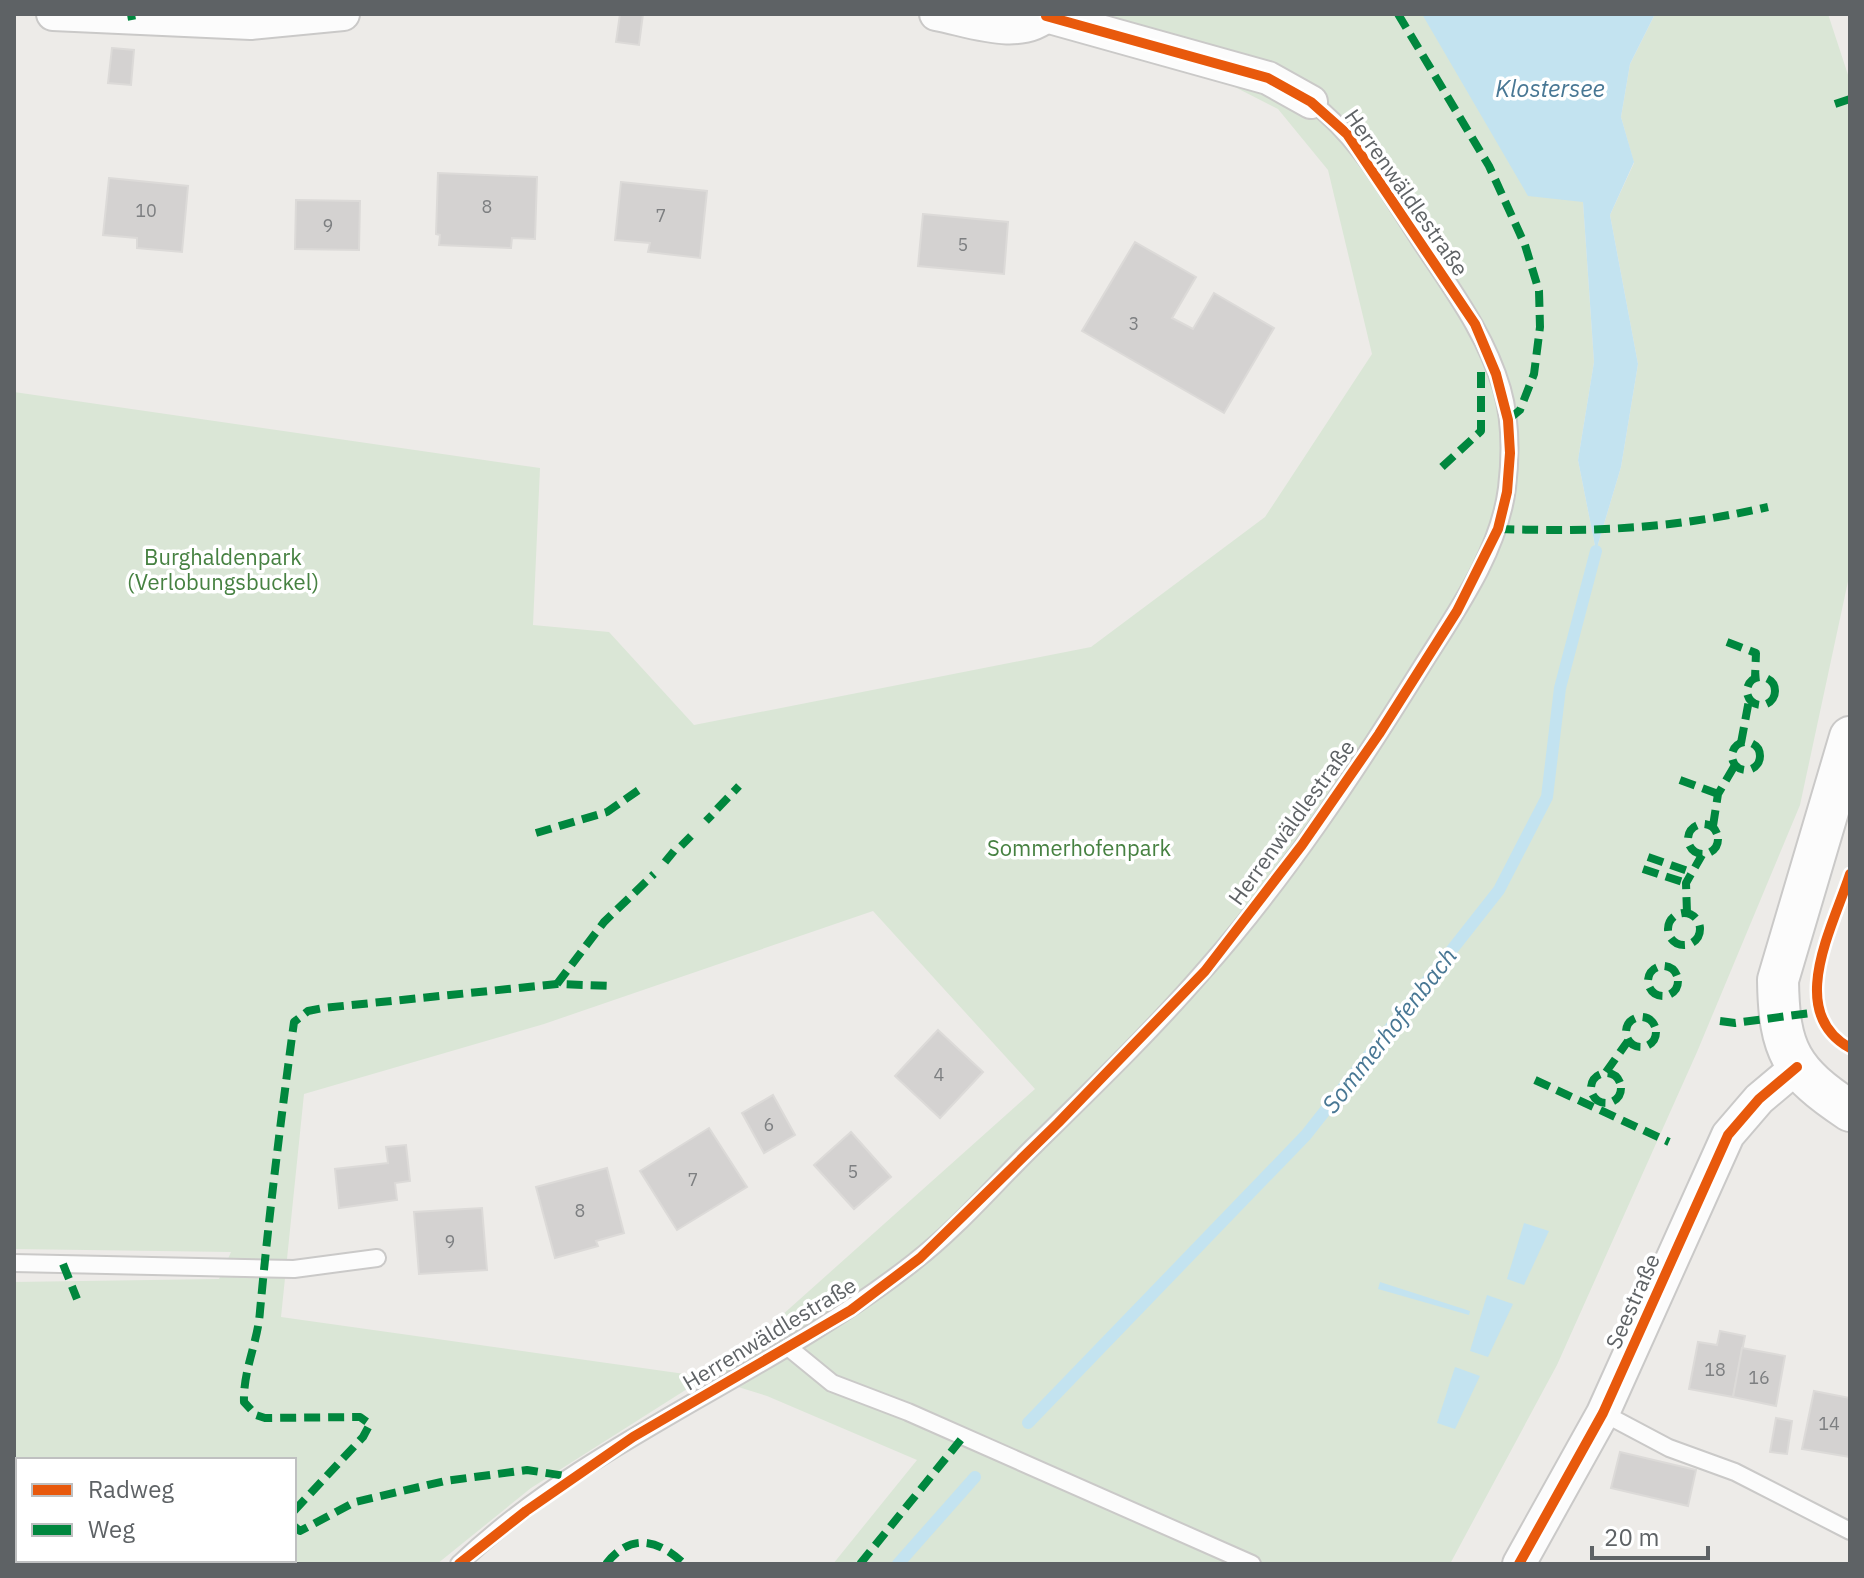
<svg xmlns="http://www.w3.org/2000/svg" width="1864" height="1578" viewBox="0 0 1864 1578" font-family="'IBM Plex Sans',sans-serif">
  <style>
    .green { fill: #dae6d6; fill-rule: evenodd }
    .water { fill: #c3e3f0 }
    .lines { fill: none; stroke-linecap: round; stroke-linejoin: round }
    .stream { stroke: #c3e3f0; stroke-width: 12 }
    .building { fill: #d4d2d1; stroke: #dcdad8; stroke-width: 2 }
    .service-casing { stroke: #cac9c8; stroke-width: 20 }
    .minor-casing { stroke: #cac9c8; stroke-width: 36 }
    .tertiary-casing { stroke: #cac9c8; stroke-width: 44 }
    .service { stroke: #fcfcfc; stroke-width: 16 }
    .minor { stroke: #fcfcfc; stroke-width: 32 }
    .tertiary { stroke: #fcfcfc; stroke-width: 40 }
    .quiet { stroke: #00873e; stroke-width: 8; stroke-dasharray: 16 8; stroke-linecap: butt }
    .cycleway-casing { stroke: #fff; stroke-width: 15 }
    .cycleway { stroke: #e8590c; stroke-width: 10 }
    .labels { text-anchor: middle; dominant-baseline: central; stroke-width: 7; stroke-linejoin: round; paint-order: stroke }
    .number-label { font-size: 18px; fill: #7d7f81 }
    .street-label { font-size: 22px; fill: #5e6265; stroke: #fff }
    .park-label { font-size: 22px; fill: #468141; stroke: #fff }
    .water-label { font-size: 24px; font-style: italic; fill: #487794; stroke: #fff }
  </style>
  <rect width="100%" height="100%" fill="#edebe8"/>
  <path class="green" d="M1070,14L1424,15L1583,202L1594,362L1578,460L1596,551L1621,467L1638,364L1610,215L1634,163L1621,117L1630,64L1655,14H1828L1850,81V572L1800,805L1697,1052L1557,1365L1450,1564H833L917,1460L767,1396L706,1377L531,1488L437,1564H14V1282L219,1279L231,1252L14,1249V392L540,468L533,625L609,632L694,725L1091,647L1265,517L1372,354L1328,170L1278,109L1100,18ZM873,911L1035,1089L771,1325L706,1377L281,1317L304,1094L544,1024ZM18,1460H294V1560H18Z"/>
  <g class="water">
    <path d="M1422,14H1655L1630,64L1621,117L1634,162L1610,215L1638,364L1621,467L1596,551L1578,460L1594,362L1583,202L1528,196Z"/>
    <path d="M1524,1223L1549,1231L1524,1285L1507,1279Z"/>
    <path d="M1380,1282L1470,1311L1469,1315L1378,1289Z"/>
    <path d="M1487,1295L1513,1304L1488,1357L1470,1351Z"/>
    <path d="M1455,1367L1480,1376L1455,1429L1437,1423Z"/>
  </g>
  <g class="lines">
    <g class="stream">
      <path d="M1028,1423L1306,1135L1499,890L1547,797L1560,688L1596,551"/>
      <path d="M898,1564L975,1477"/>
    </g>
  </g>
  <g class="building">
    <path d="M620,14H643L639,45L616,42Z"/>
    <path d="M112,48L134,50L131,85L108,83Z"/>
    <path d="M438,173L537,177L535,239L512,238L511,248L439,245L440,235L436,234Z"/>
    <path d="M109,178L188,186L182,252L137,248V238L103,235Z"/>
    <path d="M621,182L707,191L700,258L648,252L650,243L615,240Z"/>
    <path d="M296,200L360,201L359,250L295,249Z"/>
    <path d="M923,214L1008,222L1004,274L918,266Z"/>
    <path d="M1135,242L1196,277L1172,318L1193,329L1214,293L1274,328L1224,413L1082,331Z"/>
    <path d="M938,1030L983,1072L940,1118L895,1076Z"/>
    <path d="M773,1095L795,1135L764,1153L742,1113Z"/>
    <path d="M709,1128L747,1187L677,1230L640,1171Z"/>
    <path d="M851,1132L891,1177L854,1209L814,1165Z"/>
    <path d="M406,1145L410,1181L395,1183L397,1200L339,1208L335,1169L388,1163L386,1147Z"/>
    <path d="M607,1168L624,1233L596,1241L598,1246L555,1258L536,1187Z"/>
    <path d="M482,1208L487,1270L419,1274L414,1212Z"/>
    <path d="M1720,1331L1745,1336L1733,1397L1689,1389L1698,1342L1717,1345Z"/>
    <path d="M1742,1348L1785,1356L1776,1406L1733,1397Z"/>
    <path d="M1814,1391L1850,1398V1457L1802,1449Z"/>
    <path d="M1776,1418L1792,1421L1787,1454L1770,1452Z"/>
    <path d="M1620,1452L1696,1470L1688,1506L1611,1488Z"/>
  </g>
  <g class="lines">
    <g class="service-casing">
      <g id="service">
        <path d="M14,1263L294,1269L377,1258"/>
        <path d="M788,1347L832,1383L908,1412L1252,1564"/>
        <path d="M1603,1413L1669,1448L1735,1472L1850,1531"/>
        <path d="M459,1564C592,1438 771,1375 914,1262C958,1228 996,1183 1036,1144C1092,1089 1150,1033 1202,973C1285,880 1356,772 1422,666C1456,612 1499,552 1507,488C1511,455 1511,421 1502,389C1486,334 1451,288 1421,242C1388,192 1359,137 1311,102"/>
      </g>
    </g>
    <g class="minor-casing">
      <g id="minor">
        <path d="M53,14L251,23L343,14"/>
        <path d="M936,14C970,20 1020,41 1048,14"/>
        <path d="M1046,16L1268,78L1311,102"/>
        <path d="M1519,1564L1603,1413L1728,1135L1759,1099L1797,1067"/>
      </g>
    </g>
    <g class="tertiary-casing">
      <path id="tertiary" d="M1850,737L1778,980C1779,1051 1791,1072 1850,1111"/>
    </g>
    <use href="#service" class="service"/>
    <use href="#minor" class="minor"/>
    <use href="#tertiary" class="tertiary"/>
    <g class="quiet">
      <path d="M131,14L132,20"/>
      <path d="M1398,14L1489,166L1525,245L1539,291L1540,327L1534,374L1520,410L1508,420"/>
      <path d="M1835,104L1850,99"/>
      <path d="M1442,467L1481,431V365"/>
      <path d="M1498,529C1597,532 1671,529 1768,507"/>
      <path d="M1727,642L1756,653L1755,678"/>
      <circle cx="1761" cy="691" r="14"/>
      <circle cx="1746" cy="756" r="14"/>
      <path d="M1741,743L1749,700"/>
      <path d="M1680,780L1718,794"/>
      <path d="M717,809L739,786"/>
      <path d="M706,821L712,815"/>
      <circle cx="1703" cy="839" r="15"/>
      <path d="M1713,826L1718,794L1735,765"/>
      <path d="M536,833L607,812L643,787"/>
      <path d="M681,846L691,836"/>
      <path d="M1648,857L1691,872"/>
      <path d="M665,862L674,851"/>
      <path d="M1643,869L1686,883"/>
      <path d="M1687,913L1686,883L1702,855"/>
      <circle cx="1684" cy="929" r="16"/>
      <circle cx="1663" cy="981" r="15"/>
      <path d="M557,984L604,922L654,874"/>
      <circle cx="1641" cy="1032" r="15"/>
      <path d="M1720,1021L1735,1023L1818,1012"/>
      <path d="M1606,1072L1628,1041"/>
      <circle cx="1606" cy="1088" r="15"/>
      <path d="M1535,1080L1669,1142"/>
      <path d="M63,1264L77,1299"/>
      <path d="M294,1511L363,1437L370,1424L360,1417L265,1418L256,1415L244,1402C243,1370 258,1342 260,1311C269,1214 281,1118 294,1022L308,1011L323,1008L557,984L614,986"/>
      <path d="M294,1526L300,1531L355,1502L445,1481L527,1470L572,1477"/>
      <path d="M247,1564L253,1560"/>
      <path d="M606,1564C630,1533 657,1539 682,1562"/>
      <path d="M860,1564L963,1437"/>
    </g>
    <g class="cycleway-casing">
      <g id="cycleway">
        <path d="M1850,874C1833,927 1785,1012 1850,1048"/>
        <path d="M459,1564L526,1511L633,1437L851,1310L920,1258L1058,1123L1205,971L1302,845L1379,734L1457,611L1498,529L1507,492L1510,453L1508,420L1496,374L1475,324L1347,134L1311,102L1268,78L1046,16L1048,14"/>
        <path d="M1519,1564L1603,1413L1728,1135L1759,1099L1797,1067"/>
      </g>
    </g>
    <use href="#cycleway" class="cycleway"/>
  </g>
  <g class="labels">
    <g class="number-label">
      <text x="487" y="206">8</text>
      <text x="146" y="210">10</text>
      <text x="661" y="215">7</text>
      <text x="328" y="225">9</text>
      <text x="963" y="244">5</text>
      <text x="1134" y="323">3</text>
      <text x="939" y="1074">4</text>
      <text x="769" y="1124">6</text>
      <text x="853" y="1171">5</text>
      <text x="693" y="1179">7</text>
      <text x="580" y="1210">8</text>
      <text x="450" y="1241">9</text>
      <text x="1715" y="1369">18</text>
      <text x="1759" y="1377">16</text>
      <text x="1829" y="1423">14</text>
    </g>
    <g class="street-label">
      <text transform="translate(1407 192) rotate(55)">Herrenwäldlestraße</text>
      <text transform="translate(1291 822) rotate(-54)">Herrenwäldlestraße</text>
      <text transform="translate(1632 1301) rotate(-66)">Seestraße</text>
      <text transform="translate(769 1333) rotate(-31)">Herrenwäldlestraße</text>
    </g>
    <g class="park-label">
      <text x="223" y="556">Burghaldenpark<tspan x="223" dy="25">(Verlobungsbuckel)</tspan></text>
      <text x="1079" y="847">Sommerhofenpark</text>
    </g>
    <g class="water-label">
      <text x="1550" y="88">Klostersee</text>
      <text transform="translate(1389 1030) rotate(-52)">Sommerhofenbach</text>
    </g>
  </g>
  <rect width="1864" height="1578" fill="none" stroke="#5e6265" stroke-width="32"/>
  <rect x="16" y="1458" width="280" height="104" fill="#ffffff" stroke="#bfc0c1" stroke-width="2"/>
  <rect x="32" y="1484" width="40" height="12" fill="#e8590c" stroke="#bfc0c1" stroke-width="2"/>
  <text x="88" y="1498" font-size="24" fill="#5e6265">Radweg</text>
  <rect x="32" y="1524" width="40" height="12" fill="#00873e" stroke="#bfc0c1" stroke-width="2"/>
  <text x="88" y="1538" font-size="24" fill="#5e6265">Weg</text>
  <path d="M1592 1546v12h116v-12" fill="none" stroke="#5e6265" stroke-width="4"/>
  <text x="1604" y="1546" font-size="24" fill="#5e6265" stroke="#ffffff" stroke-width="6" paint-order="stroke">20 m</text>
</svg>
